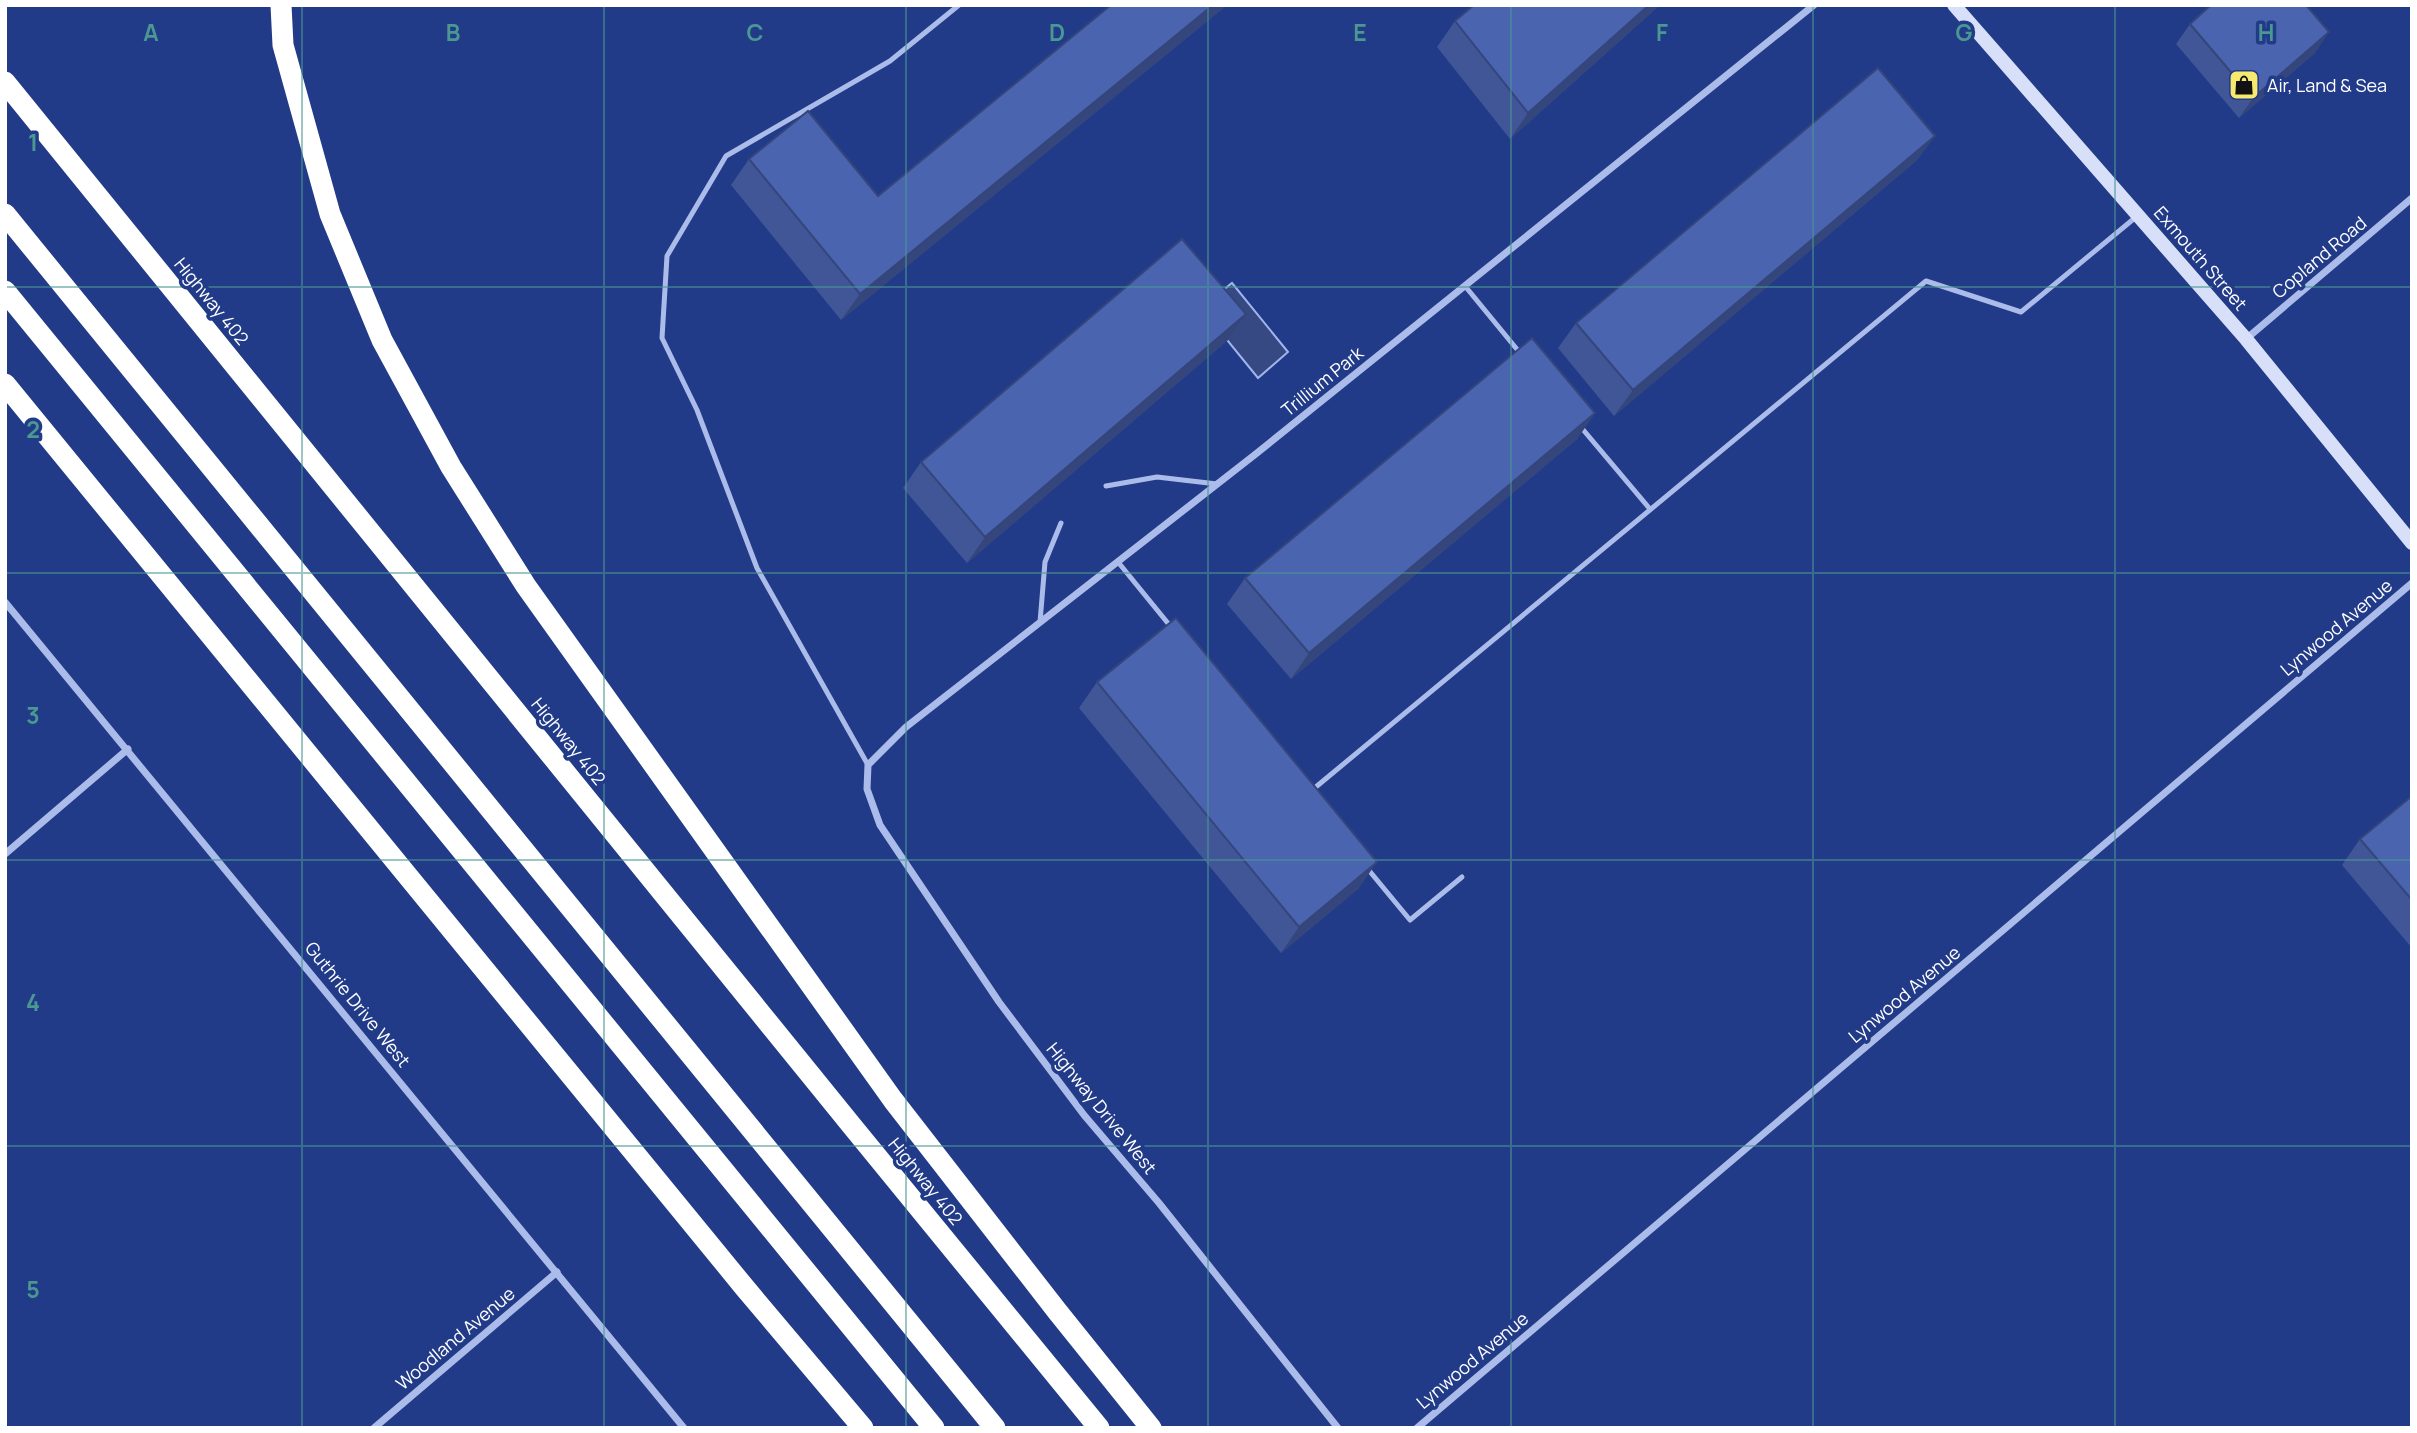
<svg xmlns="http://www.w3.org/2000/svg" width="2417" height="1433" viewBox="0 0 2417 1433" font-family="Manrope,sans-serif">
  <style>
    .water { fill: #374983; stroke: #a0b5eb; stroke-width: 2 }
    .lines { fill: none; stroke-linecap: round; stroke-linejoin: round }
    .service { stroke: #acbcea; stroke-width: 5 }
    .minor { stroke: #acbcea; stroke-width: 7 }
    .secondary { stroke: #d8dff8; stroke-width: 14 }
    .motorway { stroke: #fff; stroke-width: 21 }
    .wall { fill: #405697 }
    .shaded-wall { fill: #34467b }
    .building { fill: #4b64b0; stroke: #34467b; stroke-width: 2 }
    .grid { fill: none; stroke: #4b9892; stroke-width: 2; stroke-opacity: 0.55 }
    .labels { text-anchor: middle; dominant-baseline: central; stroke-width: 7; stroke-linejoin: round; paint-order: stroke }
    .poi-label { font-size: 18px; fill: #fff; stroke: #223b88; text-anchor: start }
    .street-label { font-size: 18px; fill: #fff; stroke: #223b88 }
    .grid-label { font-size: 23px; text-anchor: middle; font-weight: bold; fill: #4b9892; stroke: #223b88; stroke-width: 7; stroke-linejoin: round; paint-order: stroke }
  </style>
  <rect width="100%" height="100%" fill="#223b88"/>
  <path class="water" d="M1232,283L1288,352L1258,378L1201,308Z"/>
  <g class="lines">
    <g class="service">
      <path d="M1465,286L1520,353"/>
      <path d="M1580,426L1650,509"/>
      <path d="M1106,486L1157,477L1217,484"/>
      <path d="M1118,562L1171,627"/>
      <path d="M1040,622L1045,562L1061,523"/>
      <path d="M868,765L757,568L697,410L662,338L667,256L726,156L890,61L959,5"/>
      <path d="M1311,791L1926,281L2021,312L2136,217"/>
      <path d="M1367,868L1410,920L1462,877"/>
    </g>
    <g class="minor">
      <path d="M2246,339L2412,198"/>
      <path d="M5,602L684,1428"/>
      <path d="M5,854L128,749"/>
      <path d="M374,1428L557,1272"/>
      <path d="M1338,1428L1159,1203L1084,1115L999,1002L880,825L867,789L868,765L906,727L1257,453L1814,5"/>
      <path d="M1417,1428L2412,583"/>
    </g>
    <path class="secondary" d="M1954,5L2246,339L2412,543"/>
    <g class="motorway">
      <path d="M281,5L283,45L330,214L382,340L451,467L526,586L893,1100L1057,1311L1151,1428"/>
      <path d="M5,82L852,1126L1099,1428"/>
      <path d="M5,214L995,1428"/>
      <path d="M5,291L934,1428"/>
      <path d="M5,384L745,1288L863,1428"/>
    </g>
  </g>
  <g class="wall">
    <path d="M1111,5H1227L841,320L731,185L749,159L878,196Z"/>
    <path d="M1474,5H1660L1510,139L1437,47L1455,21Z"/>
    <path d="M2190,24L2315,53L2239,118L2176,44Z"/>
    <path d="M1935,136L1916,161L1614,416L1558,348L1576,323Z"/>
    <path d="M1246,314L1228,340L967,563L903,488L921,462Z"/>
    <path d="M1595,413L1577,439L1291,679L1227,604L1245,578Z"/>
    <path d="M1097,682L1359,888L1281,953L1079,708Z"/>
    <path d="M2412,796V948L2342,865L2360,839Z"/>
  </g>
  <g class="shaded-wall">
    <path d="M1213,5H1227L841,320L860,294Z"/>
    <path d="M1649,5H1660L1510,139L1528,113Z"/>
    <path d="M2329,32L2315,53L2239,118L2253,98Z"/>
    <path d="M1935,136L1916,161L1614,416L1633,390Z"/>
    <path d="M1246,314L1228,340L967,563L985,537Z"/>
    <path d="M1595,413L1577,439L1291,679L1309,653Z"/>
    <path d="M1377,862L1359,888L1281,953L1299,927Z"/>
  </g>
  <g class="building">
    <path d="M1111,5H1213L860,294L749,159L808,111L878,196Z"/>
    <path d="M1474,5H1649L1528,113L1455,21Z"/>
    <path d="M2211,5H2306L2329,32L2253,98L2190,24Z"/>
    <path d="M1878,68L1935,136L1633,390L1576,323Z"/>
    <path d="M1182,239L1246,314L985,537L921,462Z"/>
    <path d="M1532,338L1595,413L1309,653L1245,578Z"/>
    <path d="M1176,618L1377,862L1299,927L1097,682Z"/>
    <path d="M2412,796V900L2360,839Z"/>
  </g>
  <path class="grid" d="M302,5V1428M604,5V1428M906,5V1428M1208,5V1428M1511,5V1428M1813,5V1428M2115,5V1428M5,287H2412M5,573H2412M5,860H2412M5,1146H2412"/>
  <defs>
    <g id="shop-square" transform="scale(1.575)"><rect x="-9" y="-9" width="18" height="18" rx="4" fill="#f6e96e" stroke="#223b88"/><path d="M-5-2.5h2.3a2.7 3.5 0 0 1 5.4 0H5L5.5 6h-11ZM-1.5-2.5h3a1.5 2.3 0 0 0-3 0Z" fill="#111"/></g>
  </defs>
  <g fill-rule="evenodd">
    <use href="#shop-square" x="2244" y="85"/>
  </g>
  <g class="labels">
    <g class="poi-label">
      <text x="2267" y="85">Air, Land &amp; Sea</text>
    </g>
    <g class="street-label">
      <text transform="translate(2319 257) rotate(-40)">Copland Road</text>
      <text transform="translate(2201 258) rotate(49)">Exmouth Street</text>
      <text transform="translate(212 301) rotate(51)">Highway 402</text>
      <text transform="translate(1322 381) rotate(-39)">Trillium Park</text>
      <text transform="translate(2336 627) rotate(-40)">Lynwood Avenue</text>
      <text transform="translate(569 741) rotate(51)">Highway 402</text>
      <text transform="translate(1904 994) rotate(-40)">Lynwood Avenue</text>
      <text transform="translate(358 1004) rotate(51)">Guthrie Drive West</text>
      <text transform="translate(1102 1108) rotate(51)">Highway Drive West</text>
      <text transform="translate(926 1181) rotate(51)">Highway 402</text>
      <text transform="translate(455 1338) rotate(-40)">Woodland Avenue</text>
      <text transform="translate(1472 1360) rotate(-40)">Lynwood Avenue</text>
    </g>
  </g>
  <g class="grid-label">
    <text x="151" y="41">A</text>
    <text x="453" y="41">B</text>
    <text x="755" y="41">C</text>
    <text x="1057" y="41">D</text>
    <text x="1360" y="41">E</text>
    <text x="1662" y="41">F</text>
    <text x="1964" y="41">G</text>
    <text x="2266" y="41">H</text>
    <text x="33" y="151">1</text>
    <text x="33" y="438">2</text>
    <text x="33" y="724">3</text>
    <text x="33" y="1011">4</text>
    <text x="33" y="1298">5</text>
  </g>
  <rect width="2417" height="1433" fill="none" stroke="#ffffff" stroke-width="14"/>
</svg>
